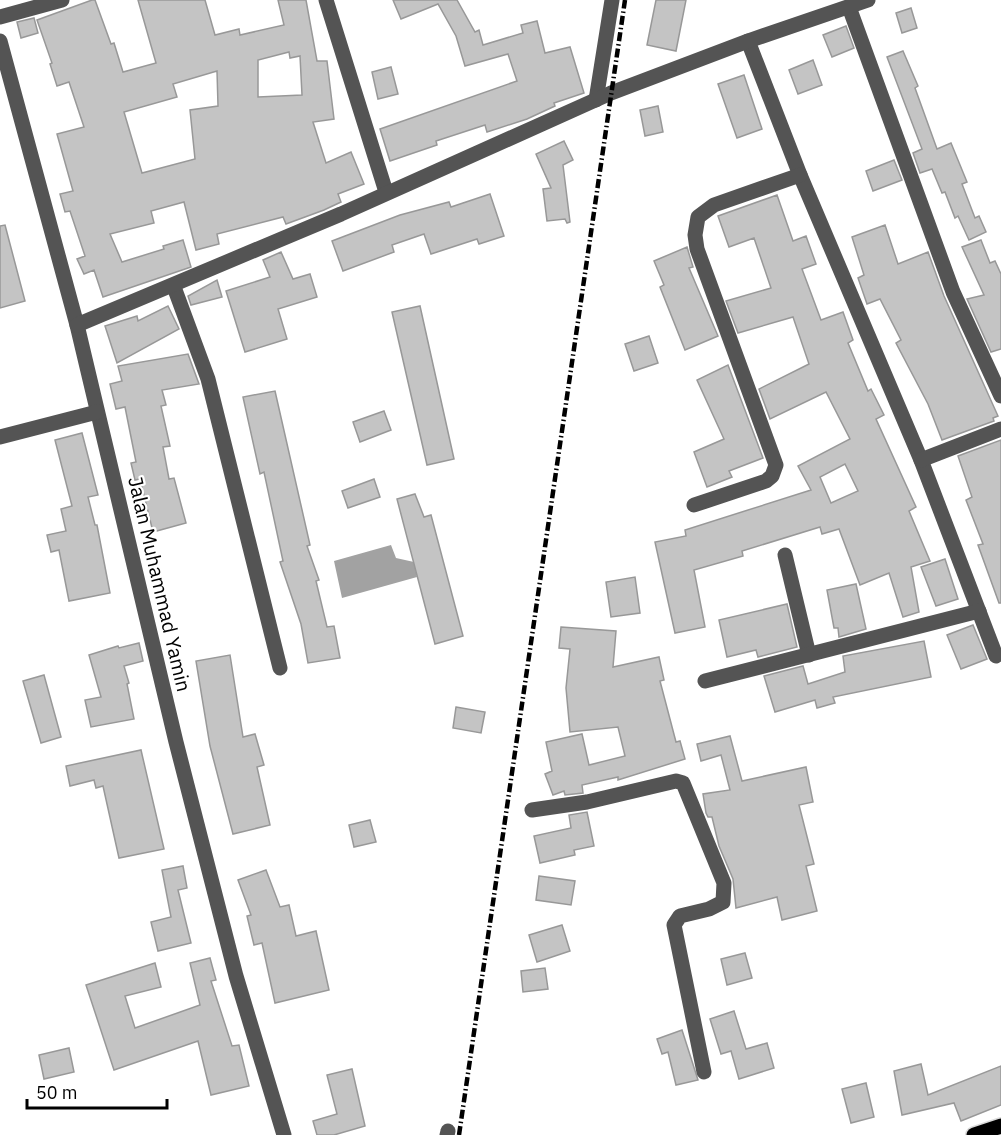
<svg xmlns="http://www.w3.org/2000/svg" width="1001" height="1135" viewBox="0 0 1001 1135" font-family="'IBM Plex Sans',sans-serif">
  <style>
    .water { fill: #a2a2a2 }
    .building { fill: #c4c4c4; stroke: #989898; stroke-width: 1.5; fill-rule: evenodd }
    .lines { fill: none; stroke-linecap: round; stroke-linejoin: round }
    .major-casing { stroke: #dbdbdb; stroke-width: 18 }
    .minor { stroke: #545454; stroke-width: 15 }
    .major { stroke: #000; stroke-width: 15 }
    .rail { stroke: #000; stroke-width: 4.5; stroke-dasharray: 9 3 1.5 3; stroke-linecap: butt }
    .labels { text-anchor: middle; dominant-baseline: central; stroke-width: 4.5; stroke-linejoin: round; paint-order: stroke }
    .street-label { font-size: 20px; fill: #000; stroke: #fff }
  </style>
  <rect width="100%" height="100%" fill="#fff"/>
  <path class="water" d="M391,545L396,558L414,562L417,577L342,598L334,561Z"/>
  <g class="building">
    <path d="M92,0H95L111,44L114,43L123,72L156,63L138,0H205L215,35L239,29L240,35L284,25L278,0H306L317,61H327L334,119L313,122L326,163L351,152L364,184L338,194L341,202L324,210L286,224L283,217L217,234L219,244L196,250L184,202L151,211L154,223L110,234L122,262L164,249L163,246L183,240L191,267L103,297L94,270L84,274L77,259L85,256L70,211L65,212L60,194L73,191L57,134L84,127L69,82L57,86L50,64L52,63L37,20ZM289,52L290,58L300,56L302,95L258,97V60ZM217,71L218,106L190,110L195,159L142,173L124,112L177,97L173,84Z"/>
    <path d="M393,0H457L475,32L479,30L483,45L523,33L521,25L537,21L545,53L570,47L584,93L554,103L555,106L527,119L487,132L485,125L436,141L437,145L390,161L380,129L517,81L508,54L465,66L456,36L438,4L401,19Z"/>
    <path d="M656,0H686L676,51L647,45Z"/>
    <path d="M911,8L917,28L902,33L896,13Z"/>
    <path d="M34,18L38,33L21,38L17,22Z"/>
    <path d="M846,26L854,48L832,57L823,35Z"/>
    <path d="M903,51L918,86L915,88L937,149L951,143L967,182L962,184L975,218L979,216L986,232L969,240L958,216L955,218L945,192L942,193L932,169L920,173L913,153L922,149L887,57Z"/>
    <path d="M813,60L822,85L798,94L789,70Z"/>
    <path d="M391,67L398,94L378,99L372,72Z"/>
    <path d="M744,75L762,129L737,138L718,84Z"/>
    <path d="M658,106L663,132L645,136L640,110Z"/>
    <path d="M564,141L573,160L563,165L570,222L567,223L565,219L547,221L543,189L551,188L536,154Z"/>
    <path d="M894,160L902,180L873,191L866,171Z"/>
    <path d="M490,194L504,236L479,244L477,239L431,254L424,234L392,245L394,252L343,271L332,241L400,215L449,202L451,207Z"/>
    <path d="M777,195L793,241L806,236L816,264L802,269L821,320L843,312L853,340L848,343L868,391L871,389L884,415L876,419L916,507L909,511L930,561L911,567L919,612L903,617L889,573L860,585L839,529L822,534L820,527L742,551L743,556L694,570L705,627L675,633L655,542L686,536L685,530L811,490L798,466L850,439L826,392L770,419L759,389L809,364L793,317L738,333L726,301L771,288L754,238L729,247L718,216ZM845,464L858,491L831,503L820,477Z"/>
    <path d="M5,225L25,301L0,308V226Z"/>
    <path d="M885,225L898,264L928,252L944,296L998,416L993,418L994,421L942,440L928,404L896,343L901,340L880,299L867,304L858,278L864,275L852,237Z"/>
    <path d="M981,240L990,263L995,261L1001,274V349L991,352L967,299L984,295L962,247Z"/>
    <path d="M687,247L693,267L689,268L718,336L685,350L660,287L664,285L654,261Z"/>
    <path d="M281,252L293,279L310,274L317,297L278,309L287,339L245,352L226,291L270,277L263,260Z"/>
    <path d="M217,280L222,297L191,305L188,296Z"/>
    <path d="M168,306L179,329L117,363L105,326L137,316L138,321Z"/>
    <path d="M420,306L454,459L427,465L392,312Z"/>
    <path d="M649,336L658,363L634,371L625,344Z"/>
    <path d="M188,354L199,384L162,390L166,405L161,406L170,446L163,447L169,479L174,478L186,523L153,532L140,479L135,480L131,463L136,462L125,407L116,409L110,384L122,381L118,366Z"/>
    <path d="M728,365L763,458L729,471L732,477L707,487L694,452L724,439L697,380Z"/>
    <path d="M275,391L310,545L307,546L319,580L316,581L327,627L334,626L340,658L308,663L301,624L280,562L283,561L264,472L260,474L243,397Z"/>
    <path d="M384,411L391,430L360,442L353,422Z"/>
    <path d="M82,433L98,495L88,497L95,525H97L110,593L69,601L59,550L51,552L47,535L66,531L61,509L72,506L55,440Z"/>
    <path d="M1001,440V603H999L978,545L983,544L966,500L972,497L958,456Z"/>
    <path d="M374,479L380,497L348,508L342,491Z"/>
    <path d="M415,494L424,517L431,515L463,636L435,644L397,499Z"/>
    <path d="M945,559L958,599L936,606L921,567Z"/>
    <path d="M635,577L640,613L611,617L606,582Z"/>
    <path d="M856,584L866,629L839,637L838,628H834L827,590Z"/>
    <path d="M787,604L797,647L758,657L756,650L727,657L719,620Z"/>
    <path d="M973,625L987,659L961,669L947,635Z"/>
    <path d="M561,627L616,631L613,667L659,657L664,680L660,681L676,742L680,741L685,759L618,780V777L582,785L583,793L565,795L564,791L553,795L545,774L552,771L546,742L582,734L589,765L625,756L618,727L570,732L566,688L570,649L559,648Z"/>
    <path d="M924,641L931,677L833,697L835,703L817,708L815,700L775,712L764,676L803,666L808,684L845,672L843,656Z"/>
    <path d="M139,643L143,661L124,666L129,683L127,684L134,719L91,727L85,700L101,697L89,655L118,646L119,648Z"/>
    <path d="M230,655L243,737L255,734L264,765L257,767L270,825L233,834L210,746L196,661Z"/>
    <path d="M44,675L61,737L41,743L23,681Z"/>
    <path d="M456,707L485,712L481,733L453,728Z"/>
    <path d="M730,736L742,781L806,767L813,802L799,805L814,864L806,866L817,911L782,920L777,897L736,908L733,879L719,846L712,817H708L706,813L703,794L730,790L721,755L701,761L697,744Z"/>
    <path d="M141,750L164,849L119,858L103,786L96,788L94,780L70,786L66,766Z"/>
    <path d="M587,812L594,846L574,850L575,855L540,863L534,836L571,828L569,815Z"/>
    <path d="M370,820L376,842L354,847L349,825Z"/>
    <path d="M183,866L187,888L178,890L191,943L158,951L151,922L171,917L162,870Z"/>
    <path d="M266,870L280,907L289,905L296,936L316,931L329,990L275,1003L262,943L254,945L247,916L251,915L238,880Z"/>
    <path d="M539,876L575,881L571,905L536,900Z"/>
    <path d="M562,925L570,951L537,962L529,935Z"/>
    <path d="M745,953L752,978L727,985L721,959Z"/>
    <path d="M210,958L216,980L211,981L232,1046L239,1045L249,1086L211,1095L198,1041L114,1070L86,985L155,963L161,987L125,996L135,1028L200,1005L190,963Z"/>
    <path d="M545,968L548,989L523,992L521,971Z"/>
    <path d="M734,1011L746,1049L767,1043L774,1068L739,1079L731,1051L721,1054L710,1019Z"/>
    <path d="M682,1030L698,1080L676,1085L668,1052L662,1054L657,1039Z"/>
    <path d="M69,1048L74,1072L44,1079L39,1055Z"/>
    <path d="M921,1064L928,1095L1001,1066V1105L961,1121L954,1103L902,1115L894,1071Z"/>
    <path d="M352,1069L365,1126L334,1135H317L313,1121L337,1114L327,1075Z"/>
    <path d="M866,1083L874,1117L851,1123L842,1089Z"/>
  </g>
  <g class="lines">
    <g class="major-casing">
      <path id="major" d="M974,1135L1001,1126"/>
    </g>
    <g class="minor">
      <path d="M326,0L386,192"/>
      <path d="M849,7L953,292L1001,396"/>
      <path d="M0,17L62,0"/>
      <path d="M0,41L77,325L176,742L236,976L284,1135"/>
      <path d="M748,41L800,175L921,460L996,656"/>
      <path d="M596,100L612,0"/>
      <path d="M174,287L208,379L280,668"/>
      <path d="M77,325L341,214L611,93L748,41L868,0"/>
      <path d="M0,437L97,412"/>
      <path d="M921,460L1001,429"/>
      <path d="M694,505L766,481L772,476L776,465L697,249L695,235L698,217L714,205L800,175"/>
      <path d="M785,555L809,655"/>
      <path d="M705,681L979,611"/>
      <path d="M532,810L587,802L676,781L683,783L724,883L723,902L709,909L680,916L674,925L704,1072"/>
      <path d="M447,1135L448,1131"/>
    </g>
    <use href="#major" class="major"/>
    <path class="rail" d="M459,1135L625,0"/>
  </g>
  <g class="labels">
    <g class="street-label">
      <text transform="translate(160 584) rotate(77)">Jalan Muhammad Yamin</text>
    </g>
  </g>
  <path d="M27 1099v9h140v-9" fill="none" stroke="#000000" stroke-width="3"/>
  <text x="36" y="1099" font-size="18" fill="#000000" stroke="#ffffff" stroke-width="4.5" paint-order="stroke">50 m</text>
</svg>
